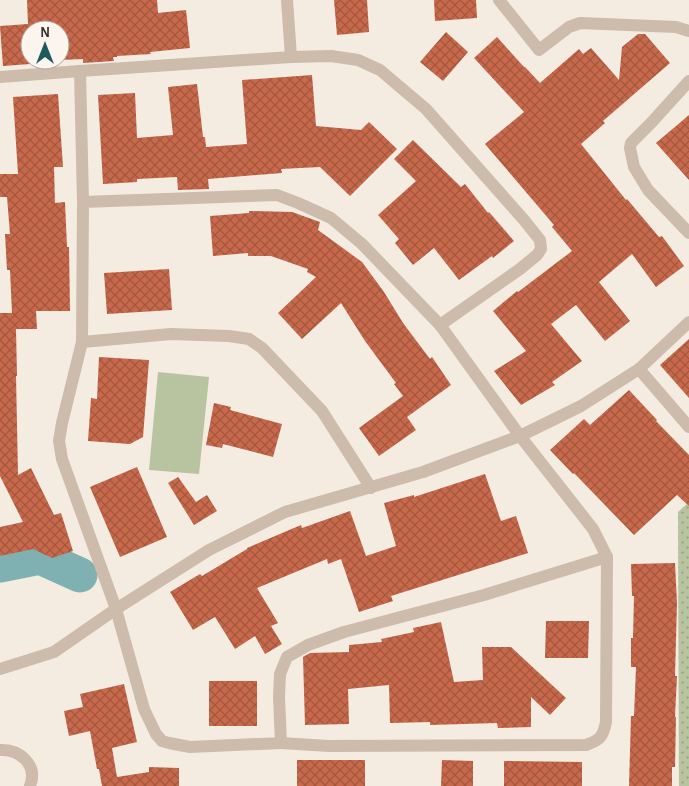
<svg xmlns="http://www.w3.org/2000/svg" width="689" height="786" viewBox="0 0 689 786" font-family="'Alegreya Sans',sans-serif">
  <style>
    .grass { fill: url(#grass-dots) }
    .pitch { fill: #b8c4a0 }
    .lines { fill: none; stroke-linecap: round; stroke-linejoin: round }
    .river { stroke: #7fb0b2; stroke-width: 35 }
    .building { fill: url(#building-cross-hatch) }
    .minor { stroke: #cdbbac; stroke-width: 12 }
  </style>
  <defs>
    <pattern id="grass-dots" width="8" height="8" patternUnits="userSpaceOnUse" patternTransform="scale(1.25)"><rect width="8" height="8" fill="#b8c4a0"/><path d="M2 2h.1M6 6h.1" fill="none" stroke="#97a083" stroke-width="1.8" stroke-linecap="round"/></pattern>
    <pattern id="building-cross-hatch" width="8" height="8" patternUnits="userSpaceOnUse" patternTransform="scale(1.25)"><rect width="8" height="8" fill="#c8694b"/><path d="M0 0l8 8M0 8l8-8" fill="none" stroke="#a4573f"/></pattern>
  </defs>
  <rect width="100%" height="100%" fill="#f4ebe1"/>
  <path class="grass" d="M689,502V786H679L678,512Z"/>
  <path class="pitch" d="M158,372L209,377L199,474L149,470Z"/>
  <g class="lines">
    <path class="river" d="M0,565L40,557L80,575"/>
  </g>
  <g class="building">
    <path d="M27,0H157L158,13L186,10L190,48L150,52L151,54L117,56V57H113L114,61L83,63V59L60,60V30H30V64L3,66L0,26L28,24Z"/>
    <path d="M334,0H367L369,32L337,35Z"/>
    <path d="M434,0H476L477,18L435,21Z"/>
    <path d="M446,32L468,52L443,81L420,62Z"/>
    <path d="M638,34H645L670,63L603,121L605,123L581,144L626,200L627,199L659,237L662,236L684,266L656,287L632,254L599,282L630,321L605,341L576,305L551,324L582,361L552,382L555,385L521,405L494,371L526,351L493,311L517,291L518,292L572,251L552,227L554,225L485,144L524,112L474,58L497,37L524,67H525L540,83L579,49L583,54L591,48L619,80L622,47Z"/>
    <path d="M312,75L316,126L361,130L369,122L397,149L350,196L320,167L281,169L282,173L208,179L209,189L178,190L177,177L137,179V182L103,184L98,95L135,93L137,138L173,135L168,87L197,84L203,137H205L206,147L247,144L242,80Z"/>
    <path d="M58,94L63,167H54L55,203L65,202L67,247H69L70,311H36L37,329H16L17,376H16L18,475L31,468L54,515L61,513L73,551L52,558L33,549L0,556V527L23,522L0,476V313H12L10,270H7L5,234H10L7,197H0V174H18L13,97Z"/>
    <path d="M689,115V180L656,143Z"/>
    <path d="M413,140L461,187L465,184L488,213L489,212L514,241L493,258L492,256L459,280L434,248L413,265L395,243L399,239L378,215L416,181L394,159Z"/>
    <path d="M249,211L292,212L320,222L318,230L362,262L384,292L403,323L430,359L432,357L451,385L407,417L416,430L379,456L359,428L403,396L394,384L396,383L365,341L341,303L302,339L278,313L316,277L307,272L308,269L271,256H248V253L213,256L210,216L249,213Z"/>
    <path d="M169,269L172,310L107,314L104,273Z"/>
    <path d="M689,339V398L660,365Z"/>
    <path d="M99,357L149,360L143,437L130,444L88,441L91,398L97,399Z"/>
    <path d="M629,390L657,420L656,421L689,455V506L677,495L634,535L574,473L573,474L550,450L584,419L590,425Z"/>
    <path d="M214,403L231,407L230,410L282,424L273,457L223,444L222,448L206,445Z"/>
    <path d="M137,467L167,537L120,557L90,487Z"/>
    <path d="M485,474L501,521L516,516L528,553L391,596L393,601L359,612L341,559L328,564L327,559L257,588L278,623L271,626L282,644L265,654L255,636L235,649L215,617L193,630L170,592L200,574L202,576L247,549V548L301,525L302,528L350,511L366,556L396,546L384,503L414,495V497Z"/>
    <path d="M178,477L196,502L207,495L217,511L194,525L168,483Z"/>
    <path d="M675,563L677,603L675,676H677L675,717H676L675,767H672V786H629L631,716H634L636,667H631V638H633L634,596H632L631,564Z"/>
    <path d="M546,621H589L588,658H545Z"/>
    <path d="M441,622L454,682L483,680L482,647H511L566,698L550,715L531,697V727L498,728L497,723L430,725V722L390,723L389,685L348,689L349,724L305,725L303,657L310,653L349,652V645L382,642L381,639L414,632L413,628Z"/>
    <rect x="209" y="681" width="48" height="45"/>
    <path d="M124,684L137,742L112,748L117,777L149,772V767L179,768V786H102L99,769H97L90,731L69,736L64,711L83,707L80,694Z"/>
    <rect x="297" y="760" width="68" height="26"/>
    <path d="M442,760L473,761V786H441Z"/>
    <path d="M504,761L582,762V786H504Z"/>
  </g>
  <g class="lines">
    <g class="minor">
      <path d="M499,0L539,50L569,27L580,23L676,27L689,31"/>
      <path d="M291,57L331,56L358,60L380,70L426,109L524,220L540,240L541,249L537,255L520,269L440,325"/>
      <path d="M0,77L80,71"/>
      <path d="M689,81L651,123L631,143L630,148L634,167L648,190L689,233"/>
      <path d="M83,202L80,71L291,57L287,0"/>
      <path d="M82,342L83,202L277,195L298,203L331,218L362,244L440,325L520,436L593,529L607,557L606,722C603,737 600,740 586,745L329,746L281,743"/>
      <path d="M639,369L689,427"/>
      <path d="M607,557L484,595L344,632L308,645L287,657L280,674L279,697L281,743L190,747L169,743L162,741L156,734L144,709L116,609L209,550L285,512L423,472L520,436L581,406L639,369L689,322"/>
      <path d="M0,669L54,652L116,609L62,459L59,441L62,423L82,342L171,334L229,336L249,339L262,348L322,411L371,488"/>
      <path d="M0,750C20,749 38,765 30,786"/>
    </g>
  </g>
  <g transform="translate(45 45)"><circle r="24" fill="#fbf5ee" stroke="#aea6a0"/>
  <path d="M0-4L9 19L0 12L-9 19Z" fill="#1f5a5e"/>
  <text y="-8" font-size="14" font-weight="bold" text-anchor="middle" fill="#3b302b">N</text>
  </g>
</svg>
